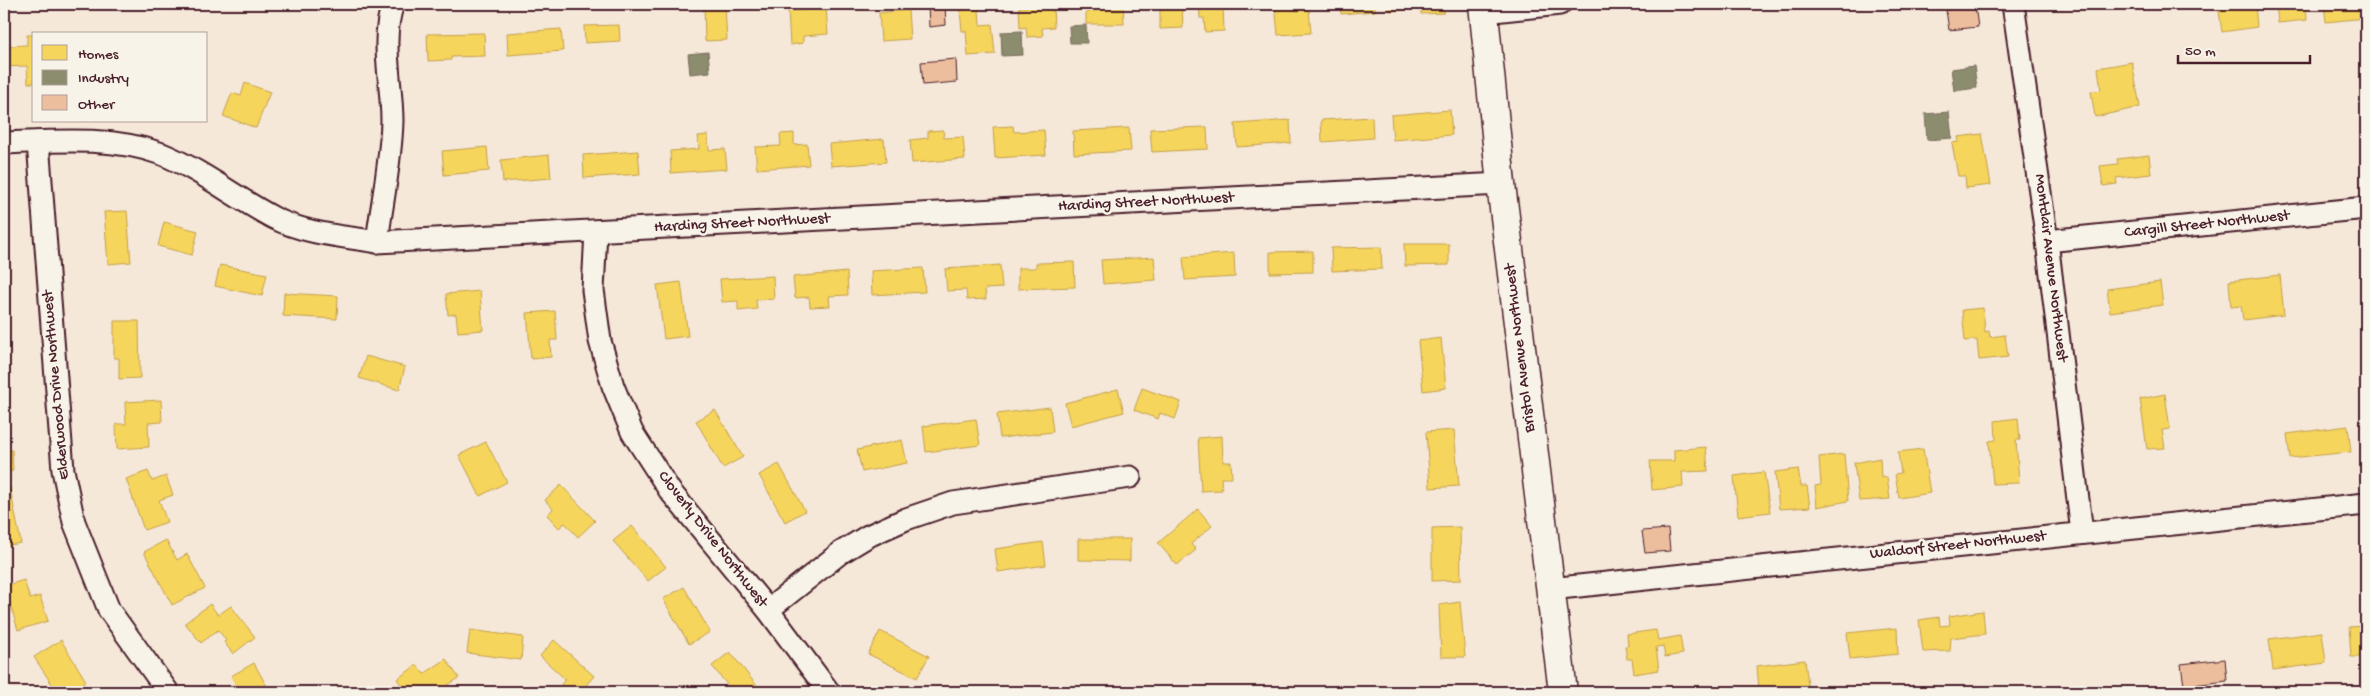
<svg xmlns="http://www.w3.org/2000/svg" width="2370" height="696" viewBox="0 0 2370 696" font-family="'Gochi Hand',sans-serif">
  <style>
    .homes { fill: #f6d55c; stroke: #c29e4d }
    .industry { fill: #8c8c6e; stroke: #786b5a }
    .building { fill: #edbe9d; stroke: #4a1f2b }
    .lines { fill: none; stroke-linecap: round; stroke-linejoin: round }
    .street-casing { stroke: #4a1f2b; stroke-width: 25 }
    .secondary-casing { stroke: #4a1f2b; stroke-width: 31 }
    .street { stroke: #f7f3e8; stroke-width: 21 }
    .secondary { stroke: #f7f3e8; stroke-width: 28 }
    .labels { text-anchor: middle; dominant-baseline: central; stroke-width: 5; stroke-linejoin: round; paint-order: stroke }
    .street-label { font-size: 16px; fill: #4a1f2b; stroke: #f7f3e8 }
  </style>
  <rect width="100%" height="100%" fill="#f5e8d9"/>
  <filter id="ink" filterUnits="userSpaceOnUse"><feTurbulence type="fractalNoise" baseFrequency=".02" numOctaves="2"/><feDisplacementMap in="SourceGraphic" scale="10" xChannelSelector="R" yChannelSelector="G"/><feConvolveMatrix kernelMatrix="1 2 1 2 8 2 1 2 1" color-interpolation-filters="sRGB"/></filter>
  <g filter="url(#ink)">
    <g class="homes">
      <path d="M1090,4H1123L1124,24H1086V12H1090Z"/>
      <path d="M1160,4H1182L1183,28L1160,29Z"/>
      <path d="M1199,4H1223L1224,31L1205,32L1204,18H1200Z"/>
      <path d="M1275,4H1292L1293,10L1309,9L1311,33L1278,35Z"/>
      <path d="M1340,4H1375V11L1341,14Z"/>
      <path d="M1390,4H1444V13L1421,14V8L1390,11Z"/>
      <path d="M2218,4H2255L2257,27L2222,32Z"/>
      <path d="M2276,4H2306L2307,20L2278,23Z"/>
      <path d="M2324,4H2363L2365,18L2326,22Z"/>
      <path d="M1053,5L1054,27L1042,28L1043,36L1027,37L1026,27L1020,28L1019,7Z"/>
      <path d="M725,6L727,40L705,41L704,7Z"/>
      <path d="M826,8L828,34L803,36V43L790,45L788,11Z"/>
      <path d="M979,9L980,25L992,24L995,54L968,56L966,31H962L960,10Z"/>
      <path d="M908,10L910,39L881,41L879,13Z"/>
      <path d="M619,25L620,41L585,43L584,26Z"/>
      <path d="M561,29L563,51L508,55L507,33Z"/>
      <path d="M484,33L485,56L451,57V60L428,61L427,34Z"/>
      <path d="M27,35H34V83H28L27,66L5,67L4,46L27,45Z"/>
      <path d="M2132,62L2140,107L2095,117L2091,92L2101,90L2098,68Z"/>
      <path d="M245,83L270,92L256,128L223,116L232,93L241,96Z"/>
      <path d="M1450,110L1452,135L1393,140L1391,115Z"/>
      <path d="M1372,117L1373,138L1322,142L1321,120Z"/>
      <path d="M1290,120L1291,143L1237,147L1235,124Z"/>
      <path d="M1013,126L1014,132L1044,130L1046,155L995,158L993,127Z"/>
      <path d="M1207,127L1208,149L1152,152L1150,129Z"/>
      <path d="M1129,128L1131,151L1074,154L1073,131Z"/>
      <path d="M943,130L944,138L963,137L965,159L912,163L910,140L928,138V131Z"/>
      <path d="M794,133V145L807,144L809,165L757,169L755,147L781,146L780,134Z"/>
      <path d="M1982,134L1991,185L1966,188L1965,176H1958L1952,143L1959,142L1958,137Z"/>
      <path d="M708,135L709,150L725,149L727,169L671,173L670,151L699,149L698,136Z"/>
      <path d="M884,139L886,162L831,166L829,144Z"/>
      <path d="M487,147L489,171L444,175L442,151Z"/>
      <path d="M638,151L640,174L584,178L583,155Z"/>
      <path d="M549,155L551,178L503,182L501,160Z"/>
      <path d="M2149,155L2151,174L2116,178L2117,184L2103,186L2100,166L2118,164L2117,159Z"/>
      <path d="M127,211L131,262L108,264L104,212Z"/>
      <path d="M164,222L198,231L192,255L158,246Z"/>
      <path d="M1404,244H1449V265L1405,266Z"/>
      <path d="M1381,247L1382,269L1332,271L1331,248Z"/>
      <path d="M1313,251V272L1270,273V252Z"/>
      <path d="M1234,253L1235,277L1185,280L1183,257Z"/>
      <path d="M1154,257L1156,280L1103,284L1101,260Z"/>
      <path d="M1074,262L1075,287L1018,289V268H1036V263Z"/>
      <path d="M220,265L267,274L262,296L215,286Z"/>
      <path d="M1000,265L1002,288L985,289L986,299L967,300L966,290L947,291L945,269Z"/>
      <path d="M923,268L925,292L872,295L871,271Z"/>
      <path d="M847,272L848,295L829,296L830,306L810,307L809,297L795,298L793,277Z"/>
      <path d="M2280,275L2284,315L2243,320L2241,306L2231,307L2229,281Z"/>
      <path d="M773,276L774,299L756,300L757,309L738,311V301L722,302L720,279Z"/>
      <path d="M9,281V301H4V319V282Z"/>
      <path d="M681,282L688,336L664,339L657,285Z"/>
      <path d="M2160,282L2163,305L2110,312L2107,289Z"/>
      <path d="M480,291L483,330L458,332L456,314L448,315L446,294Z"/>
      <path d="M284,293L338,296L337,319L283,316Z"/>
      <path d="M1983,308L1985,332L1989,331L1990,337L2005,335L2008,357L1979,360L1977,340L1965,341L1962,310Z"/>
      <path d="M555,311L557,340H550L551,357L531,359L527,313Z"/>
      <path d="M114,321H139L140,378L119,379V358H114Z"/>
      <path d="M1441,338L1446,388L1423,391L1418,341Z"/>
      <path d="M4,339H7L8,372H5L4,391Z"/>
      <path d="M366,356L405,367L399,390L359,378Z"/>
      <path d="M1142,388L1181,402L1175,419L1160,413L1158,419L1134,410Z"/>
      <path d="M1118,389L1124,412L1071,426L1065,403Z"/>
      <path d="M2165,394L2170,429L2162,430L2165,448L2147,449L2140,399Z"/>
      <path d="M161,400L162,422L148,423L149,447L117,449L116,424H126L125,402Z"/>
      <path d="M1050,407L1053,432L1000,438L997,414Z"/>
      <path d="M715,410L743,457L723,468L696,421Z"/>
      <path d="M2018,418L2020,440H2016L2019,483L1993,484L1989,441L1996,440L1995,421Z"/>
      <path d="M976,419L980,445L926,452L923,426Z"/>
      <path d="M2348,426L2351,452L2290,458L2287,434Z"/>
      <path d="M1454,430L1459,486L1430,488L1426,432Z"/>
      <path d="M6,434L7,450H12L13,471L4,472V435Z"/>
      <path d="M1222,436L1223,462H1231L1232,478H1221L1222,490L1201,491L1198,438Z"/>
      <path d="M902,440L907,463L862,472L857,450Z"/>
      <path d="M486,442L507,482L480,496L459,455Z"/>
      <path d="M1706,447L1708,471L1682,472L1683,487L1652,490L1650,461H1674V450Z"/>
      <path d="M1923,449L1930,493L1899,498L1895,474L1901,473L1898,452Z"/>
      <path d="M1844,454L1848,501L1817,507L1815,486L1821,485L1819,457Z"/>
      <path d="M1880,458L1881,478L1887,477L1890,499L1859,501L1854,463Z"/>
      <path d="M779,464L805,511L785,522L759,475Z"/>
      <path d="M1798,469L1801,486H1807L1810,507L1779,509L1775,472Z"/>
      <path d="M148,471L152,481L166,476L173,495L159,500L167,522L144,530L126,479Z"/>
      <path d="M1764,472L1770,512L1738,516L1734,476Z"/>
      <path d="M561,485L595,521L578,537L565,523L559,528L547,515L553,509L545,500Z"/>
      <path d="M10,488L21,543L4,546V489Z"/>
      <path d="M1198,509L1212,526L1191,544L1196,550L1177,565L1158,543Z"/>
      <path d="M632,526L666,567L648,581L613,541Z"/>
      <path d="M1460,527L1461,580L1432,581V528Z"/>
      <path d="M1078,539H1130V561L1078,560Z"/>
      <path d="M166,540L177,560L187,554L205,588L172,605L144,552Z"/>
      <path d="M1043,542L1046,565L998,572L995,549Z"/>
      <path d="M24,580L30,599L40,596L48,621L18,630L5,586Z"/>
      <path d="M684,587L710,632L689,644L663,599Z"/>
      <path d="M1460,602L1465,657H1441L1439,605Z"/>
      <path d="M210,604L218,615L231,606L255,637L233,654L224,642L226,640L218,630L201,643L185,623Z"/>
      <path d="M1983,611L1985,634L1951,638L1950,651L1923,652L1919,620L1939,617L1940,626L1950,625L1949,616Z"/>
      <path d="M2366,626V657H2351L2349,627Z"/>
      <path d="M1897,628L1898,654L1850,659L1847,633Z"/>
      <path d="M470,630L523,637L521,660L467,653Z"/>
      <path d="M1656,630L1658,640L1680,636L1683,654L1665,657L1663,646L1656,647L1659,670L1634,674L1632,659H1627L1625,646H1628L1627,634Z"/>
      <path d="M880,631L929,656L917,678L868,654Z"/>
      <path d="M2322,632L2326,663L2273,670L2269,639Z"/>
      <path d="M61,640L86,681L68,692H57L34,657Z"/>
      <path d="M554,640L594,676L580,692H569L561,685L565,679L540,656Z"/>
      <path d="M730,652L762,692H733L712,666Z"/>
      <path d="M446,659L459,678L437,692H406L397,679L417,665L424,674Z"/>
      <path d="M1805,660L1808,686L1759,690L1757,666Z"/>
      <path d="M254,663L270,692H240L231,676Z"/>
      <path d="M1373,689L1374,692H1344Z"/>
    </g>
    <g class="industry">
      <path d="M1086,25L1087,43H1070L1069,26Z"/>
      <path d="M1022,31L1023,55L1002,56L1001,32Z"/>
      <path d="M708,52L710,72L690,74L688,54Z"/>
      <path d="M1974,66L1977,88L1954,91L1951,69Z"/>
      <path d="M1949,112L1952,138L1927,140L1925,114Z"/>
    </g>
    <g class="building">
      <path d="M928,4H945L946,25L929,27Z"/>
      <path d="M1975,6L1978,27L1949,30L1946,10Z"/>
      <path d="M956,59L957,82L923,85L921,62Z"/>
      <path d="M1668,529L1670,551L1645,553L1642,531Z"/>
      <path d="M2225,659L2227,681L2184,686L2181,664Z"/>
    </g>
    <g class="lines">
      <g class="street-casing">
        <g id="street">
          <path d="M2013,4L2047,241L2082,533"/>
          <path d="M1484,12L1560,4"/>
          <path d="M38,142L63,470L74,522L109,610L168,692"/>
          <path d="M4,143C55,141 112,136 162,154C201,170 236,198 274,218C306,234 342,236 377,242L1501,184"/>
          <path d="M596,231L593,290L600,341L613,386L632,432L670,491L768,610L829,692"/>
          <path d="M2047,241L2366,208"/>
          <path d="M377,242C382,202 391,161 392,121C392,83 380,39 393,4"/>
          <path d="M1550,589L2366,504"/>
          <path d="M768,610L840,553L868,536L906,519L953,503L1130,477"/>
        </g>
      </g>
      <g class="secondary-casing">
        <path id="secondary" d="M1483,4L1501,184L1563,692"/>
      </g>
      <use href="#street" class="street"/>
      <use href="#secondary" class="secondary"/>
    </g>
  </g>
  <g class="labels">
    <g class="street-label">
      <text transform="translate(1146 203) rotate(-3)">Harding Street Northwest</text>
      <text transform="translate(742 224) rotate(-3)">Harding Street Northwest</text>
      <text transform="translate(2207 225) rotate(-6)">Cargill Street Northwest</text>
      <text transform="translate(2050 268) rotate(83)">Montclair Avenue Northwest</text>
      <text transform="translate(1521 348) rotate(-97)">Bristol Avenue Northwest</text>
      <text transform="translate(57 385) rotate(-95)">Elderwood Drive Northwest</text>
      <text transform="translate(712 540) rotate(52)">Cloverly Drive Northwest</text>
      <text transform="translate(1958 546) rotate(-6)">Waldorf Street Northwest</text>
    </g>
  </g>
  <rect width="2370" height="696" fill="none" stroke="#f7f3e8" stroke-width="20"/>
  <rect x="10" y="10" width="2350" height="676" fill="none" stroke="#4a1f2b" stroke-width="2" filter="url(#ink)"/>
  <rect x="32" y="32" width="175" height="90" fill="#f7f3e8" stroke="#b29e9c"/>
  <rect x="42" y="45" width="25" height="15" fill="#f6d55c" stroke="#b29e9c"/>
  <text x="78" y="58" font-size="15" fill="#4a1f2b">Homes</text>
  <rect x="42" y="70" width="25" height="15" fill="#8c8c6e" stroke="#b29e9c"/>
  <text x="78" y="82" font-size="15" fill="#4a1f2b">Industry</text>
  <rect x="42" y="95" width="25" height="15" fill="#edbe9d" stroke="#b29e9c"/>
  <text x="78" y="108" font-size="15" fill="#4a1f2b">Other</text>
  <path d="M2178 55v8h132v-8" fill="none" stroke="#4a1f2b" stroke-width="2.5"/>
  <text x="2185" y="55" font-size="15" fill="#4a1f2b" stroke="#f7f3e8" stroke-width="4" paint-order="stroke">50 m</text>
</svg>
